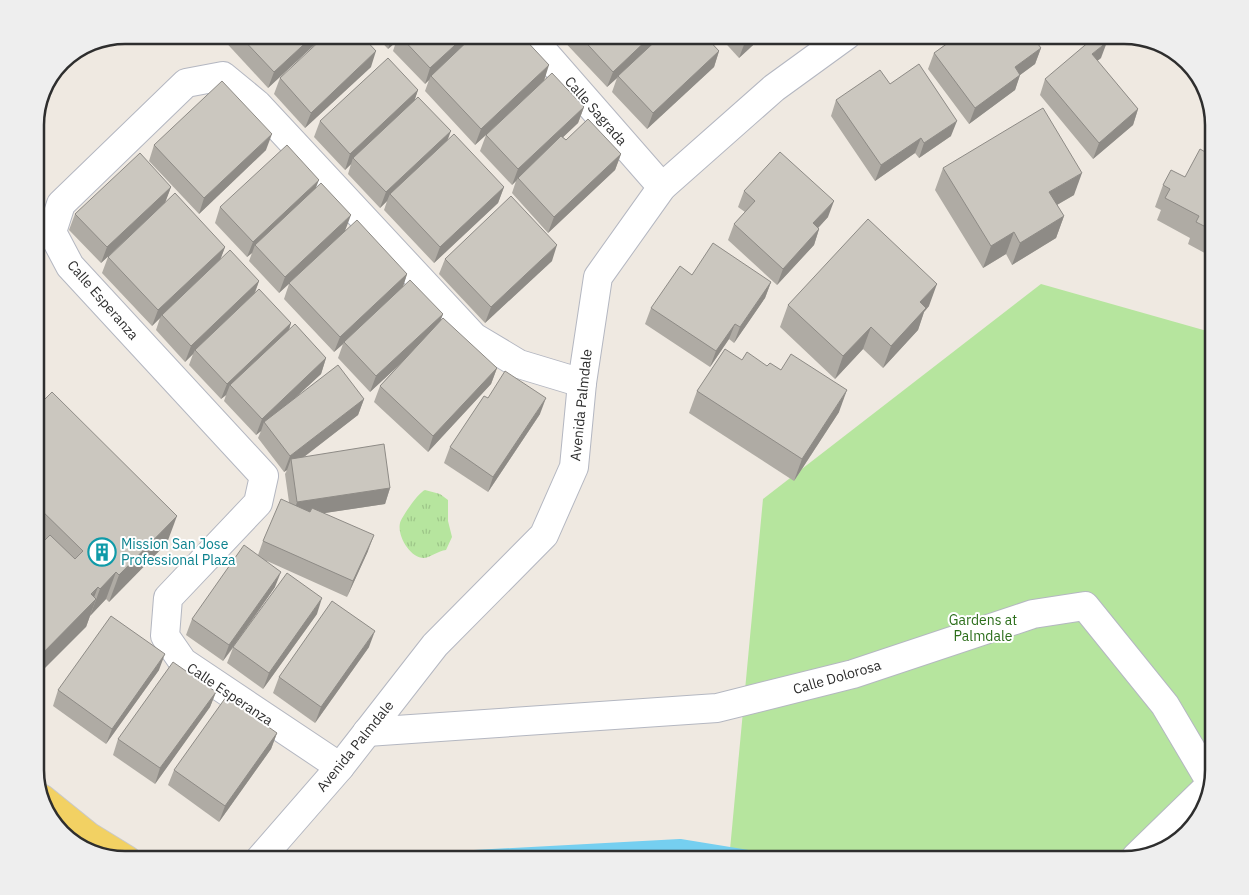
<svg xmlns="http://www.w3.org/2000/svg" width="1249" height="895" viewBox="0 0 1249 895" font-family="'IBM Plex Sans',sans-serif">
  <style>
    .grass { fill: #b6e59e }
    .park { fill: url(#park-tufts) }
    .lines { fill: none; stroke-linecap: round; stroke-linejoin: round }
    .stream { stroke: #75cff0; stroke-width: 12 }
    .minor-casing { stroke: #b4b7c1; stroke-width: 30 }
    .primary-casing { stroke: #c9c9c9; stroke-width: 30 }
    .minor { stroke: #fff; stroke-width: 28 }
    .primary { stroke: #f2d163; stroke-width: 28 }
    .wall { fill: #afaba4 }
    .shaded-wall { fill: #8e8b86 }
    .building { fill: #cbc7bf; stroke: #8e8b86 }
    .labels { text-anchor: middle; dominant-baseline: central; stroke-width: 4; stroke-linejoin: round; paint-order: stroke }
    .street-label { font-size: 14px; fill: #2e2e2e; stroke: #fff }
    .culture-label { font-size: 14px; fill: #0d838f; stroke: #fff; text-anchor: start }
    .park-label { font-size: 14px; fill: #2c6e1b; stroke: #fff }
    .rim { fill: none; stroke: #2e2e2e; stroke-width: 2.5 }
  </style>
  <defs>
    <pattern id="park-tufts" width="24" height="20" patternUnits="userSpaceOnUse" patternTransform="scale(1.25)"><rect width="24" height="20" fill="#b6e59e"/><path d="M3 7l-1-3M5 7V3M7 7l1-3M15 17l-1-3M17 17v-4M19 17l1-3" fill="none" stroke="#9dc588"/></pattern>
  </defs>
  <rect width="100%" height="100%" fill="#efe9e1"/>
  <path class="grass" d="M1041,284L1214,333V771L1196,825L1164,851L1124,860H729L763,499Z"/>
  <g class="park">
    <path d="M86,50L44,92L43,91L44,85L65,57Z"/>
    <path d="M425,490L440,494L448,500V521L452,537L446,550C438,551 431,557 424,558C410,558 397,536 400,523C402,516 419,492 425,490Z"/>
  </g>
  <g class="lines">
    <path class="stream" d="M469,860L474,856L680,845L773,860"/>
    <g class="minor-casing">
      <g id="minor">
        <path d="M529,35L662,187"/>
        <path d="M367,732L717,708L853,674L1033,614L1085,606L1165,705L1210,781"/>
        <path d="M340,767L183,662L165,636L168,598L258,503L264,476L70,266L52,232L61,204L186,83L223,76L257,104L474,337L519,364L582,383"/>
        <path d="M1136,857L1208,787"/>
        <path d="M259,860L340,767L435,645L544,535L574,467L582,383L598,277L662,187L774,88L847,35"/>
      </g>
    </g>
    <g class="primary-casing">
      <path id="primary" d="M41,798L88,836L127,860"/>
    </g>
    <use href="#minor" class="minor"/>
    <use href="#primary" class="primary"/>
  </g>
  <g class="wall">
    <path d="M220,35H325L268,88L220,36Z"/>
    <path d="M375,35H521L544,80L584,107L578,123L563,137L566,140L621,154L615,170L548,233L512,193L516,181L512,185L480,151L486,135L475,145L425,91L429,80L425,84L393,51L396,42L388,49Z"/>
    <path d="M558,35H704L719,51L714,67L647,129L612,92L617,78L607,87Z"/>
    <path d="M718,35H764L739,58Z"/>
    <path d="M951,35H1031L1041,48L1035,64L1020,75L1015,90L969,124L928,69L934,53L953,39L951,36Z"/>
    <path d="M1101,58L1097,61L1138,109L1133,125L1093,159L1040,95L1045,79Z"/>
    <path d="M371,67L305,128L274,94L280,78Z"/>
    <path d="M890,84L951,136L919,158L915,153L875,181L831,116L836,100Z"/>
    <path d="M418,90L414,101L447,140L504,187L498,203L434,263L384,210L387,201L380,208L348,174L351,164L345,170L314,137L320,121Z"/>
    <path d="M154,145L266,150L199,214L149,161Z"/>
    <path d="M1214,157V258L1188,244L1190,238L1157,220L1161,210L1155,207L1163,185L1185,177Z"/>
    <path d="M943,168L1074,195L1057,205L1064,216L1056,238L1012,265L1006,254L983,268L935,190Z"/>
    <path d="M171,187L165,202L225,247L220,260L259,281L255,293L291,323L289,330L326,358L321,374L297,396L364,399L358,415L304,457L390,488L385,504L324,513L368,551L347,597L267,561L275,587L240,638L317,614L263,689L227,663L233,648L223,661L186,635L192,619L258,555L263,541L289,502L285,474L287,470L284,472L258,438L261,431L256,435L224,401L226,395L221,399L189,365L193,354L185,362L156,330L160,318L152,326L102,273L108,257L145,222L101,263L69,230L75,214Z"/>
    <path d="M316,188L345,231L407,274L403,286L443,314L440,321L497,368L491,384L428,452L374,402L380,386L399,365L370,392L338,358L343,344L334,352L284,299L289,284L279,293L249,261L252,253L247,257L215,223L220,207Z"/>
    <path d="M744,191L828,217L818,228L819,229L814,245L777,285L728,240L734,224L745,212L738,207Z"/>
    <path d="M445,259L552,261L485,323L439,274Z"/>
    <path d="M692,275L771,282L765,298L734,343L729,339L710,367L645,324L651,308Z"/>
    <path d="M788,305L929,306L924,312L918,330L883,368L863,349L835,379L780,327Z"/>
    <path d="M742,360L767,366L839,412L794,481L689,413L697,391Z"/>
    <path d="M488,398L540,414L488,492L444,463L450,447Z"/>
    <path d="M35,409L167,543L109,602L106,599L90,616L86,627L40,546L35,541Z"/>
    <path d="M369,647L315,723L273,693L279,677Z"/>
    <path d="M159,670L106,744L53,706L58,690Z"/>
    <path d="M216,692L210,707L155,784L113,755L118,739Z"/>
    <path d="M277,733L271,749L219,822L168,785L174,770Z"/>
  </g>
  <g class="shaded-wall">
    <path d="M314,35H325L268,88L274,72Z"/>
    <path d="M393,35H399L396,42L388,49Z"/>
    <path d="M466,35H477L431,76L429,80L425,84L430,68Z"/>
    <path d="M652,35H663L618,76L617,78L607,87L613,72Z"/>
    <path d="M753,35H764L739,58L745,42Z"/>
    <path d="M1107,42L1101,58L1086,70L1092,54Z"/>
    <path d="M1041,48L1035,64L1020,75L1015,90L969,124L975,108L1015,67Z"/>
    <path d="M376,51L371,67L305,128L311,113Z"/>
    <path d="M719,51L714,67L647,129L653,113Z"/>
    <path d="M549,65L544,81L475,145L481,129Z"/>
    <path d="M418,90L413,105L353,158L351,164L345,170L350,154Z"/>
    <path d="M584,107L578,123L519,179L518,178L516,181L512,185L518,169Z"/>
    <path d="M1138,109L1133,125L1093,159L1099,143Z"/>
    <path d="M957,121L951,136L919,158L924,143Z"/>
    <path d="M451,131L445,147L390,194L387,201L380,208L386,192Z"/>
    <path d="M272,134L266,150L199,214L204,198Z"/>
    <path d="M921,138L915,153L875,181L881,165Z"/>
    <path d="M621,154L615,170L548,233L554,217Z"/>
    <path d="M1082,173L1074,195L1041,214L1049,192Z"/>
    <path d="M319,180L313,195L255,245L252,253L247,257L253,242Z"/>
    <path d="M171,187L165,203L101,263L107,247Z"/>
    <path d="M504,187L498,203L434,263L440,247Z"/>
    <path d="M834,201L828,217L808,239L813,223Z"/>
    <path d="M351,215L345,231L279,293L285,277Z"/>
    <path d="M1064,216L1056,238L1012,265L1020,243Z"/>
    <path d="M819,229L814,245L777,285L783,269Z"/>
    <path d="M1014,232L1006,254L983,268L991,246Z"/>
    <path d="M557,245L552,261L485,323L491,307Z"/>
    <path d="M225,247L219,263L162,315L160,318L152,326L158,310Z"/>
    <path d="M407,274L402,290L344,342L343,344L334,352L340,337Z"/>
    <path d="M259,281L253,297L195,350L193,354L185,362L191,346Z"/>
    <path d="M771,282L765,298L734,343L740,327Z"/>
    <path d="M937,284L929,306L924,312L918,330L883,368L891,346L920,302Z"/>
    <path d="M443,314L437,330L370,392L376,376Z"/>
    <path d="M291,323L286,339L230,385L226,395L221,399L227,384Z"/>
    <path d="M735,324L729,339L710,367L716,351Z"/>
    <path d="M871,327L863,349L835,379L843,356Z"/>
    <path d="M326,358L321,374L266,425L264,422L261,431L256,435L262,419Z"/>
    <path d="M497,368L491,384L428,452L433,436Z"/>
    <path d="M847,390L839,412L794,481L802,459Z"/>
    <path d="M546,398L540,414L488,492L493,477Z"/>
    <path d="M364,399L358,415L292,466L291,459L287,470L284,472L290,456Z"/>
    <path d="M390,488L385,504L292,518L297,502Z"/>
    <path d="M177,516L167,543L109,602L119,575Z"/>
    <path d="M374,535L368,551L347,597L353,581Z"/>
    <path d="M116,572L106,599L90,616L100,589Z"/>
    <path d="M281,572L275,587L223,661L229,645Z"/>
    <path d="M98,587L91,605L96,599L86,627L35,678V661Z"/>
    <path d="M322,598L317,614L263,689L269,673Z"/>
    <path d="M375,631L369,647L315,723L321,707Z"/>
    <path d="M165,654L159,670L106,744L112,729Z"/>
    <path d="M216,692L210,707L155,784L160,768Z"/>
    <path d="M277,733L271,749L219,822L225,806Z"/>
  </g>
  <g class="building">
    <path d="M239,35H314L274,72Z"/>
    <path d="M326,35H361L376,51L311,113L280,78Z"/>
    <path d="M399,35H466L430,68Z"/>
    <path d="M474,35H521L549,65L481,129L431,76Z"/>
    <path d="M579,35H652L613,72Z"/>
    <path d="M662,35H704L719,51L653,113L618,76Z"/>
    <path d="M738,35H753L745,42Z"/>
    <path d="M959,35H1031L1041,48L1015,67L1020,75L975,108L934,53Z"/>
    <path d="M1097,35H1101L1107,42L1092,54L1138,109L1099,143L1045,79Z"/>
    <path d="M388,58L418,90L350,154L320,121Z"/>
    <path d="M919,64L957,121L924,143L921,138L881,165L836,100L880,70L890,84Z"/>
    <path d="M552,73L584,107L518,169L486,135Z"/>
    <path d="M222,81L272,134L204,198L154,145Z"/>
    <path d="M418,97L451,131L386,192L353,158Z"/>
    <path d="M1043,108L1082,173L1049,192L1064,216L1020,243L1014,232L991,246L943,168Z"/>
    <path d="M588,119L621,154L554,217L518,178L561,136L566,140Z"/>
    <path d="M454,134L504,187L440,247L390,194Z"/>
    <path d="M287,145L319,180L253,242L220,207Z"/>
    <path d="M1200,149L1214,157V231L1196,222L1199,216L1165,198L1170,189L1163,185L1171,170L1185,177Z"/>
    <path d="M780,152L834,201L813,223L819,229L783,269L734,224L755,201L744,191Z"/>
    <path d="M140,153L171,187L107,247L75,214Z"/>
    <path d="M321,183L351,215L285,277L255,245Z"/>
    <path d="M175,193L225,247L158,310L108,257Z"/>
    <path d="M511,196L557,245L491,307L445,259Z"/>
    <path d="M868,219L937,284L920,302L926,308L891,346L871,327L843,356L788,305Z"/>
    <path d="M357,220L407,274L340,337L289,283Z"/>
    <path d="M713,243L771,282L740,327L735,324L716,351L651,308L680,266L692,275Z"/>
    <path d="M230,250L259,281L191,346L162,315Z"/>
    <path d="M410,280L443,314L376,376L344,342Z"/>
    <path d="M259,289L291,323L227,384L195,350Z"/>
    <path d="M443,318L497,368L433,436L380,386Z"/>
    <path d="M295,324L326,358L262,419L230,385Z"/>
    <path d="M725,349L742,360L747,352L767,366L770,363L781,370L791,354L847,390L802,459L697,391Z"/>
    <path d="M338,365L364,399L290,456L264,422Z"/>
    <path d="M505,371L546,398L493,477L450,447L484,396L488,398Z"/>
    <path d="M52,392L177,516L119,575L116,572L100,589L98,587L91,594L96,599L35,661V550L50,535L75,559L83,551L35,504V409Z"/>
    <path d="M384,444L390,488L297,502L291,459Z"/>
    <path d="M281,499L310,512L312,508L374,535L353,581L263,541Z"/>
    <path d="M244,545L281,572L229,645L192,619Z"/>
    <path d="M287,573L322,598L269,673L233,647Z"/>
    <path d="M332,601L375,631L321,707L279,677Z"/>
    <path d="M111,616L165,654L112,729L58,690Z"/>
    <path d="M173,662L216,692L160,768L118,739Z"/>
    <path d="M226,697L277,733L225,806L174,770Z"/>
  </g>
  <defs>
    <g id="building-ring" transform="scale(1.4375)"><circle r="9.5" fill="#fff" stroke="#0f9aa8" stroke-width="1.5"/><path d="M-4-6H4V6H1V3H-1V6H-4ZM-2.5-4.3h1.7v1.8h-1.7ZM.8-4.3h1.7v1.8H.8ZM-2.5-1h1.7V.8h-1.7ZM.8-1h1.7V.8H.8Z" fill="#0f9aa8"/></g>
  </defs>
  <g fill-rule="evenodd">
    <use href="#building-ring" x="102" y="552"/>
  </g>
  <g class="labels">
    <g class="street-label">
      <text transform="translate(596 111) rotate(49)">Calle Sagrada</text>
      <text transform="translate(103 300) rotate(49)">Calle Esperanza</text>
      <text transform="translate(581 405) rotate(-84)">Avenida Palmdale</text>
      <text transform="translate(837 677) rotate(-16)">Calle Dolorosa</text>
      <text transform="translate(230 694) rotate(34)">Calle Esperanza</text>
      <text transform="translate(355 746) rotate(-51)">Avenida Palmdale</text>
    </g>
    <g class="culture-label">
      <text x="121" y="544">Mission San Jose<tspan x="121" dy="16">Professional Plaza</tspan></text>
    </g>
    <g class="park-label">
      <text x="983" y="620">Gardens at<tspan x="983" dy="16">Palmdale</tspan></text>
    </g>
  </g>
  <path d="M0 0H1249V895H0ZM125 44H1124A81 81 0 0 1 1205 125V770A81 81 0 0 1 1124 851H125A81 81 0 0 1 44 770V125A81 81 0 0 1 125 44Z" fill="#eee" fill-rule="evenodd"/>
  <path class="rim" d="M125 44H1124A81 81 0 0 1 1205 125V770A81 81 0 0 1 1124 851H125A81 81 0 0 1 44 770V125A81 81 0 0 1 125 44Z"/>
</svg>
